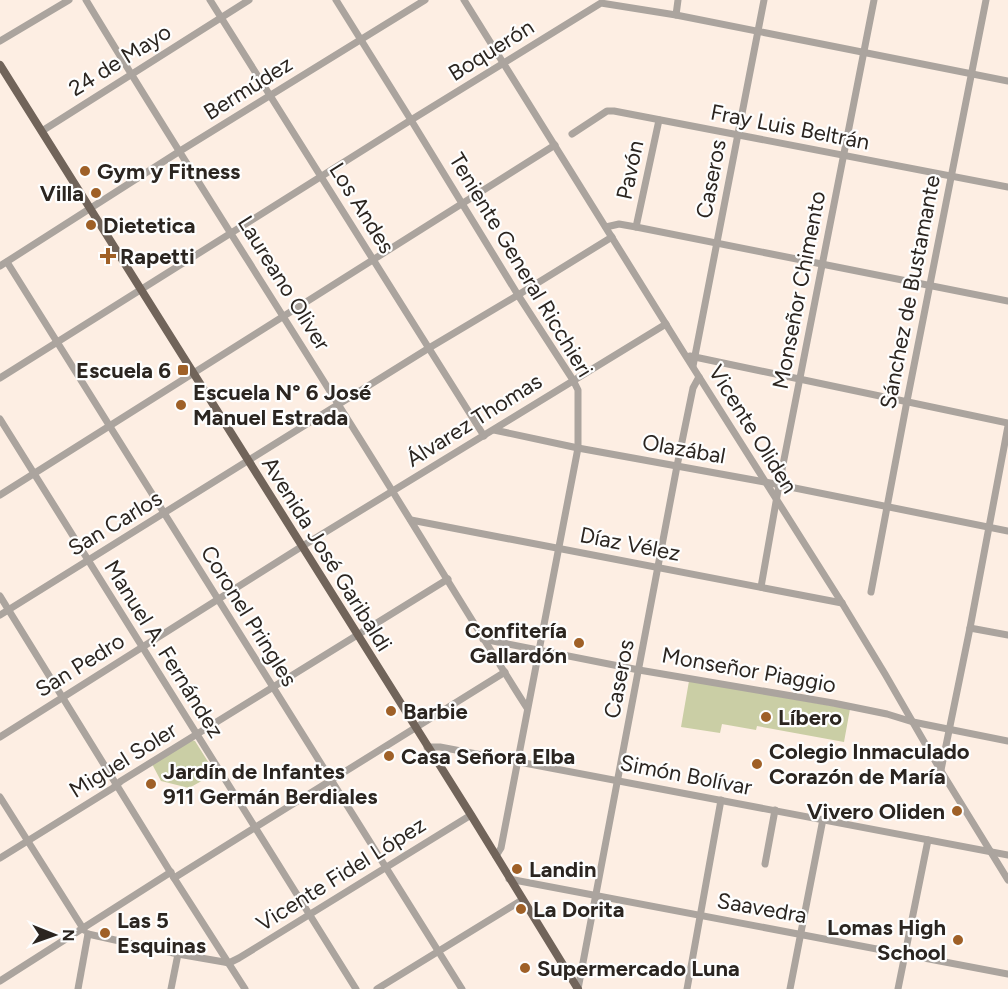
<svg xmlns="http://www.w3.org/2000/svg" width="1008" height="989" viewBox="0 0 1008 989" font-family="Figtree,sans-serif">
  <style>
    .green { fill: #cacea5 }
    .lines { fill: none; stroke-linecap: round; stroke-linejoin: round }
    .minor { stroke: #aba49e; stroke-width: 7 }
    .major { stroke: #71645a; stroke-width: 8 }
    .poi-dot { fill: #9f6027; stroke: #fefefe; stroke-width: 2 }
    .labels { text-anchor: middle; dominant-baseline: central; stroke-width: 4.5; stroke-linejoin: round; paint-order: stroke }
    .street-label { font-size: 22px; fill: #2b2520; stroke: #fefefe }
    .poi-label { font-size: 22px; font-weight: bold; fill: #2b2520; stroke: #fefefe; text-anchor: start }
  </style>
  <rect width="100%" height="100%" fill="#fdeee3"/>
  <g class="green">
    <path d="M689,681L850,709L844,742L757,726L756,730L722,724L720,733L681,727Z"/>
    <path d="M192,740L195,741L212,768L204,774L207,778L189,788L161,781L152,764Z"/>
  </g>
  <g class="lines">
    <g class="minor">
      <path d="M86,0C168,136 254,269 338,404C402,505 463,607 527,708"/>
      <path d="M210,0L484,436"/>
      <path d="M336,0L411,120L518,295L573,380L578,390V448L501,848L496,856"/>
      <path d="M464,0L682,350L842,603L885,674L941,771L1008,880"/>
      <path d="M676,15L678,0"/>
      <path d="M0,41L69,0"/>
      <path d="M42,131L249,0"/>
      <path d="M572,134L607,111H614L1008,187"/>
      <path d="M606,227L619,224L636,227L1008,301"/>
      <path d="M636,227L659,120"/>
      <path d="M7,262L462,989"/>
      <path d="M0,266L180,151L425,0"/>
      <path d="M690,356L1008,423"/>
      <path d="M693,366L764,0"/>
      <path d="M0,378L411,120L601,3L676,15L1008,81"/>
      <path d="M0,419L356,989"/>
      <path d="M494,430L578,448L765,482L1008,531"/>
      <path d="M0,495L555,145"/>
      <path d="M411,520L842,603"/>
      <path d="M761,587L779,485L874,0"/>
      <path d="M871,592L907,401L986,0"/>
      <path d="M0,596L174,878L245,989"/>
      <path d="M0,615L429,348L518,295L612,237"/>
      <path d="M970,628L1008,635"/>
      <path d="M483,639L639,670L833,703L887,714L913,722L1008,741"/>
      <path d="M0,737L301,547L666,324"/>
      <path d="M427,747H440L1008,855"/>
      <path d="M941,770L970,628L1008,426"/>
      <path d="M0,797L84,930"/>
      <path d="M0,858L113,788L121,781L448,579"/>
      <path d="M765,864L775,810"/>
      <path d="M174,878L505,672"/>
      <path d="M509,879L1008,974"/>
      <path d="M88,934L178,954L224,962L229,963L239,958L471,815"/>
      <path d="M0,981L171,872"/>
      <path d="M78,989L88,934"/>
      <path d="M171,989L178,954"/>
      <path d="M377,989L522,900"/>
      <path d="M578,989L677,466L693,388L699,377"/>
      <path d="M687,989L721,800"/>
      <path d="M790,989L823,819"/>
      <path d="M898,989L928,840"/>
    </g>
    <path class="major" d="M0,65L471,815L578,989"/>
  </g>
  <g class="poi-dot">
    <circle cx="85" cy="171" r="6"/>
    <circle cx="96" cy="193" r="6"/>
    <circle cx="91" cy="225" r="6"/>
    <path d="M105 247h6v6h6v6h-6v6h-6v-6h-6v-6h6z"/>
    <rect x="177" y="364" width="12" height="12" rx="3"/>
    <circle cx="181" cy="405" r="6"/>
    <circle cx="579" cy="643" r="6"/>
    <circle cx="391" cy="711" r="6"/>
    <circle cx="766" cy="717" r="6"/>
    <circle cx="389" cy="756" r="6"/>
    <circle cx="757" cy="764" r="6"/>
    <circle cx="151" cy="784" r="6"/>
    <circle cx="957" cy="811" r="6"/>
    <circle cx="517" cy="869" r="6"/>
    <circle cx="521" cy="909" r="6"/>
    <circle cx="105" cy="933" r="6"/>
    <circle cx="958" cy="940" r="6"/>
    <circle cx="525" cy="968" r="6"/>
  </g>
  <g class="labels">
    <g class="street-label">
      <text transform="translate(491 50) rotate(-32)">Boquerón</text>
      <text transform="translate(120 60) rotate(-32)">24 de Mayo</text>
      <text transform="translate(248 88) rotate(-32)">Bermúdez</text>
      <text transform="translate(790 127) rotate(11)">Fray Luis Beltrán</text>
      <text transform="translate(630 170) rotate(-78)">Pavón</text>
      <text transform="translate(711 179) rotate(-79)">Caseros</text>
      <text transform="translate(362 208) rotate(58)">Los Andes</text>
      <text transform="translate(521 265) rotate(59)">Teniente General Ricchieri</text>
      <text transform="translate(284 283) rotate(58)">Laureano Oliver</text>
      <text transform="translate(799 290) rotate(-79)">Monseñor Chimento</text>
      <text transform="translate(910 292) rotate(-79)">Sánchez de Bustamante</text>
      <text transform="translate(474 420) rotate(-32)">Álvarez Thomas</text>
      <text transform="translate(753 429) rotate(58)">Vicente Oliden</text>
      <text transform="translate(684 449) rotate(10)">Olazábal</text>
      <text transform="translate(115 523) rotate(-31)">San Carlos</text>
      <text transform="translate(630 544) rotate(11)">Díaz Vélez</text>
      <text transform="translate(327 554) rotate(58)">Avenida José Garibaldi</text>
      <text transform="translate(249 616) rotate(58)">Coronel Pringles</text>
      <text transform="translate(164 649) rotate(58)">Manuel A. Fernández</text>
      <text transform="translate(80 665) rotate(-32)">San Pedro</text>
      <text transform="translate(749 670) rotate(10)">Monseñor Piaggio</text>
      <text transform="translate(619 679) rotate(-79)">Caseros</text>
      <text transform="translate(123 760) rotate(-32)">Miguel Soler</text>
      <text transform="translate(686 775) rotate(11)">Simón Bolívar</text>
      <text transform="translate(341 874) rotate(-32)">Vicente Fidel López</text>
      <text transform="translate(762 908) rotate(10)">Saavedra</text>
    </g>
    <g class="poi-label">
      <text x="97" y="171">Gym y Fitness</text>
      <text x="84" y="193" text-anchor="end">Villa</text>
      <text x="103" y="225">Dietetica</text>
      <text x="120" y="256">Rapetti</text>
      <text x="171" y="370" text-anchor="end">Escuela 6</text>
      <text x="193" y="392">Escuela N° 6 José<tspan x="193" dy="25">Manuel Estrada</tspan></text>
      <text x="567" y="630" text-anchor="end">Confitería<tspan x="567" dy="25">Gallardón</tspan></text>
      <text x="403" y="711">Barbie</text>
      <text x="778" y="717">Líbero</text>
      <text x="769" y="751">Colegio Inmaculado<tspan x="769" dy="25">Corazón de María</tspan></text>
      <text x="401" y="756">Casa Señora Elba</text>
      <text x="163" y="771">Jardín de Infantes<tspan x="163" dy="25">911 Germán Berdiales</tspan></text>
      <text x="945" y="811" text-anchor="end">Vivero Oliden</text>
      <text x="529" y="869">Landin</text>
      <text x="533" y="909">La Dorita</text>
      <text x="117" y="920">Las 5<tspan x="117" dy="25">Esquinas</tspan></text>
      <text x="946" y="927" text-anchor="end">Lomas High<tspan x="946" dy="25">School</tspan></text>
      <text x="537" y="968">Supermercado Luna</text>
    </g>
  </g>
  <g transform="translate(54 935) rotate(91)" stroke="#fefefe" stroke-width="4.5" paint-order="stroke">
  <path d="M0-4.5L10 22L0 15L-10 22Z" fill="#2b2520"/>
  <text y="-9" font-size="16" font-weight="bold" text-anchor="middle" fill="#2b2520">N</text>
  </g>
</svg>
